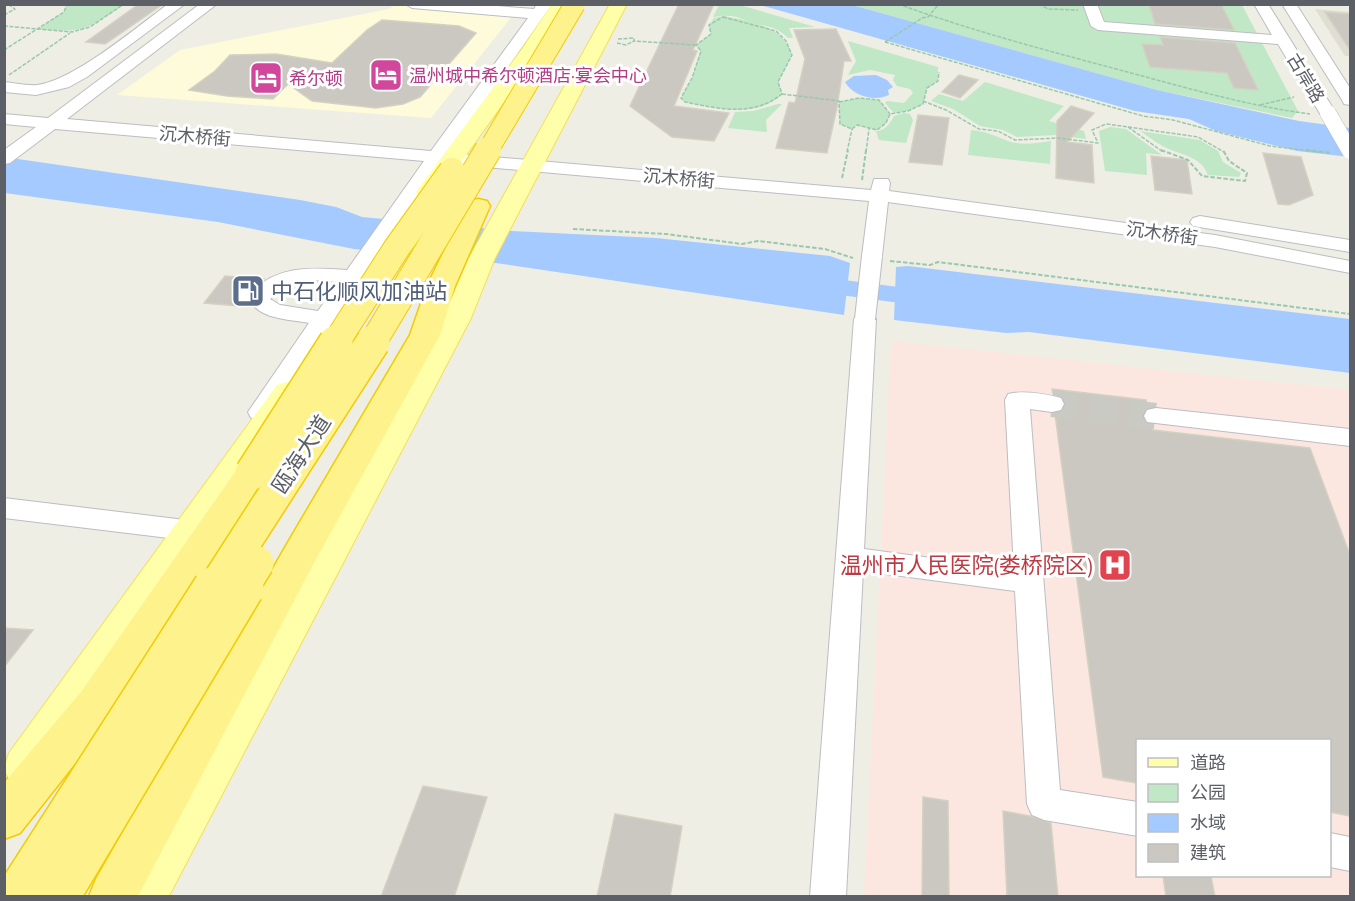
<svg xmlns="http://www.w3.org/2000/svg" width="1355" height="901" viewBox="0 0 1355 901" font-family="'PT Sans Narrow','Noto Sans SC',sans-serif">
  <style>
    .commercial { fill: #fefbda }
    .education { fill: #dfded2 }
    .medical { fill: #fce7e0; fill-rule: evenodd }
    .green { fill: #c0e7c6 }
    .water { fill: #a4caff }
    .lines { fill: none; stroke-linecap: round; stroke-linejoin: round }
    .river { fill: #a4caff; fill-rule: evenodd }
    .building { fill: #cac8c1; stroke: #d4d1c2; stroke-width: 1.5 }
    .minor-tunnel { stroke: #cacac4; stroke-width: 26; stroke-dasharray: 26 13; stroke-linecap: butt }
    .minor-casing { stroke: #bcbdc3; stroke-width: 2 }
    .major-casing { stroke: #f4df59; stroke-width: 2 }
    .highway-casing { stroke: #f3cb00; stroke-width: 3 }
    .path-far1 { stroke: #99c8ad; stroke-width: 1.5; stroke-dasharray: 4 1.5; stroke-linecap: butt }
    .path { stroke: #99c8ad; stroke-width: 2; stroke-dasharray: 4.5 2; stroke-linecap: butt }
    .minor { fill: #fff; fill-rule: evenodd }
    .major { fill: #fffea9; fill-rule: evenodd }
    .highway { fill: #fef28c; fill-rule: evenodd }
    .minor-bridge-far1-casing { stroke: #bcbdc3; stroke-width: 17; stroke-linecap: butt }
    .minor-bridge-casing { stroke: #bcbdc3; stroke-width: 22; stroke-linecap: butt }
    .highway-bridge-far3-casing { stroke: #f3cb00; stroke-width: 22; stroke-linecap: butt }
    .highway-bridge-far2-casing { stroke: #f3cb00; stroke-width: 28; stroke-linecap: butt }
    .highway-bridge-far1-casing { stroke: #f3cb00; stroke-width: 36; stroke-linecap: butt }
    .highway-bridge-casing { stroke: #f3cb00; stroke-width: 46; stroke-linecap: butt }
    .minor-bridge-far1 { stroke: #fff; stroke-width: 16 }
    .minor-bridge { stroke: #fff; stroke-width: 20 }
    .highway-bridge-far3 { stroke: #fef28c; stroke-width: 20 }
    .highway-bridge-far2 { stroke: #fef28c; stroke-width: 26 }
    .highway-bridge-far1 { stroke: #fef28c; stroke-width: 33 }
    .highway-bridge { stroke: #fef28c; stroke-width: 43 }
    .labels { text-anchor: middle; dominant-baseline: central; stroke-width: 6; stroke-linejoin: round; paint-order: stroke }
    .far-hotel-label { font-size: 18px; fill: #b23c85; stroke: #fff; text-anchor: start }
    .far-street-label { font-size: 18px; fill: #5c5f65; stroke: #fff }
    .service-label { font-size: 22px; fill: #4e5e75; stroke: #fff; text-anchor: start }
    .street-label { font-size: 22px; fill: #5c5f65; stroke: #fff }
    .health-label { font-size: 22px; fill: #be3a42; stroke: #fff; text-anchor: end }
  </style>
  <rect width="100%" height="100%" fill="#efeee4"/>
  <path class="commercial" d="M394,5H521L431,118L117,95L180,50L389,9Z"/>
  <path class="education" d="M1315,9L1350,12V56H1345Z"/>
  <path class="medical" d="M891,341L1350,390V896H864ZM1138,740H1330V876H1138Z"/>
  <g class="green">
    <path d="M67,5H124C85,30 85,33 38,29L64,12Z"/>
    <path d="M719,5H740L815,27L789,28L793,38H788C777,27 768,27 754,23C735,17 735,14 713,17Z"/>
    <path d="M852,5H1242L1298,111L1292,118L1157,90Z"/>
    <path d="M724,16C751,21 783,26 792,55L778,82L782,94C758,119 716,108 685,102L681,98L692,78L701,51L696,45L711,34L709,25L714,18Z"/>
    <path d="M848,41L938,67V81L927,88L923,104L908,111L894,113L885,103L887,101L904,103L913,93L910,89L897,86L893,80L895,75L870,70L848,75L856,61Z"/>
    <path d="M985,82L1064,106L1049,121L1084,131L1086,139L1056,135L1017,137L1003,130L980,126L953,109L931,101L939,94L963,101Z"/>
    <path d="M859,98L879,100L890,114L886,123L877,130L857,125L852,129L840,124L839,102Z"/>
    <path d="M778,104H782L766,120L767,132L728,128L735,112L753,111Z"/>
    <path d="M904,113L910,114L913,120L906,143L879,140L876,131C885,131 890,124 894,116Z"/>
    <path d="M1110,127L1126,129L1162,155L1146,153L1147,175L1105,171L1099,131Z"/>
    <path d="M971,130C988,132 993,135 1008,141C1021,146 1037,143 1051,141L1050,164L968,155Z"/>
    <path d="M1140,131L1200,140L1218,151L1223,162L1241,173L1239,177L1208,175C1201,157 1185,156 1169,149C1159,145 1149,137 1140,131Z"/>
  </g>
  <g class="water">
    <path d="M760,5H852L1157,90L1299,121L1350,128V157L1297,151L1216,131L1189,119L1135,111Z"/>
    <path d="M876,75L887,80L893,87L888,90L889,95C874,102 853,96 845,82L854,76Z"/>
    <path d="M4,157L300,200L336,207L362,217L512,231L656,238L830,256L850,263L844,315L496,263L354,249L218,222L5,193Z"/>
    <path d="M908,266L1350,319V373L1029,332L1006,333L894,320L896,267Z"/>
  </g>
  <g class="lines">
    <path class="river" d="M805,275L937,292L946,294L950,300L946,306L937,308L796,289L792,283L796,277Z"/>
  </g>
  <g class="building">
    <path d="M139,4H163L105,44L86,42Z"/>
    <path d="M679,4H714L693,50L697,51L674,106L729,113L714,141L672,137L630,106Z"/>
    <path d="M1149,4H1221L1234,30L1155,24Z"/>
    <path d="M1325,12L1350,14V50Z"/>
    <path d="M382,20L459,26L476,33L420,97L403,104L376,108L312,101L288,84L273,99L227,96L189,90L215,71L230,55L276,54L332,63L367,30Z"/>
    <path d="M836,29L851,61H844L837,107L827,153L776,148L789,102L795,103L805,59L794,30Z"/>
    <path d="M1160,37L1235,43L1258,90L1234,88L1227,73L1150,67L1142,44L1163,45Z"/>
    <path d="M959,75L978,80L960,98L942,92Z"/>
    <path d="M1071,106L1094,113L1067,142L1092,145L1094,183L1056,178L1057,121Z"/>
    <path d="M918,115L949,118L942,165L909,162Z"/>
    <path d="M1263,153L1301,157L1313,195L1289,205L1278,204Z"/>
    <path d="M1151,156L1187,160L1192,194L1155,190Z"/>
    <path d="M225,276L264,279L246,297L251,307L204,303Z"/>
    <path d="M1052,389L1146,400L1148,407L1145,409L1142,417L1145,423L1152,425L1153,430L1310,448L1350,555V816L1329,812V741H1137V783L1103,777L1055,414L1063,411L1066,403L1062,396L1053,394Z"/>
    <path d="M4,628L33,630L4,667Z"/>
    <path d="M423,786L487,797L454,897H381Z"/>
    <path d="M923,797L948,801L949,897H922Z"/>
    <path d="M1003,811L1030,816L1051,823L1058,897H1007Z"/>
    <path d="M615,814L682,826L670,897H597Z"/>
    <path d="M1163,876H1211L1215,897H1166Z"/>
  </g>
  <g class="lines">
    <path class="minor-tunnel" d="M1052,404L1156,416"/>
    <g class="minor-casing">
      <g id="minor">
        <path d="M168,4H185L87,77L69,87L36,95L4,92V82C15,83 27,86 37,85C73,81 137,27 168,4Z"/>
        <path d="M200,4H217L67,119L431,151L528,18L412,8L405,4H472L534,9L537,4H552L448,153L871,190L874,179H888L890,183L889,191L1215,235L1350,261V273L1215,247L888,202L882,256L879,260L872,262L865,260L862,256L869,201L441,163L269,418L260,420L251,418L248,412L309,323C288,319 259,320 248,298C271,265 311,267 347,270L424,161L55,129L10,163L4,164V150L36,127L4,124V114L48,118ZM313,280L338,282L318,311L280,305L270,299L287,286Z"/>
        <path d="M1083,4H1097L1104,22L1272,35L1254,4H1268L1336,113L1328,118L1322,117L1278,44L1098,30L1091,26Z"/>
        <path d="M1282,4H1296L1350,88V105L1344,104L1342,100Z"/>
        <path d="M1200,216L1350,240V252L1193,226L1190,222L1193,218Z"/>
        <path d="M865,312L873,314L876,319L864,549L1014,569L1005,400L1008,394C1024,390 1045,394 1061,398L1064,404L1061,410L1052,412L1030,409L1060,790L1138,802V836L1044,820L1032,815L1027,804L1015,591L863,571L846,896H810L854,319L857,314Z"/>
        <path d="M1156,408L1350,429V446L1147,422L1144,416L1147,410Z"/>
        <path d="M4,498L177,519L187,522L191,529L187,536L177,539L4,518Z"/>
        <path d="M1330,833L1350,837V871L1330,867Z"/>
      </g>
    </g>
    <g class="major-casing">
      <g id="major">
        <path d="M552,4H569L537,56L436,197L428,199L420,197L416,192L522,49Z"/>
        <path d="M610,4H627L495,258L471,318L169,896H122L129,880L443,318L469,258Z"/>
        <path d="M287,382L297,385L302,392L39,779L24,785L9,779L4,769L9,753L277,385Z"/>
      </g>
    </g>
    <g class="highway-casing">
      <g id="highway">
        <path d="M478,199L487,201L490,206L455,286L440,335L316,559L138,896H89L96,879L287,544L410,335L427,286L466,206L469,201Z"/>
        <path d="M252,461L264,465L269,473L111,718L20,833L4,839V783L81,692L240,465Z"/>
      </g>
    </g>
    <g class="path-far1">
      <path d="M898,4C975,32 1053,52 1131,73C1191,89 1249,106 1310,114"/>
      <path d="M1039,4L1048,9L1078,10"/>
      <path d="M4,15L15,9L8,4"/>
      <path d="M723,17L776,31L786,41L792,55L778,82L782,94C753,117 719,109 685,102L681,98L692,78L701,51L696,45L711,34L709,25Z"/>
      <path d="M4,26L72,32L90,27L124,4"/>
      <path d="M618,39L634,38V41L696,45"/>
      <path d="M885,42L1143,116L1173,120L1270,146L1319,152"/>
      <path d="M885,42L922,18L928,17L939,4"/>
      <path d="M617,43L626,45L634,41"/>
      <path d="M4,50L64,12L67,4"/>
      <path d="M9,75L70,33"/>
      <path d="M782,94L839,101L840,124L852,129L857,125L877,130L886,123L890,114L908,111L923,104L927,88L938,81L939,72"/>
      <path d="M923,101L946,110L979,129L998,131L1015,140L1058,138L1098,143L1092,130L1106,124L1128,127"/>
      <path d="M839,102L859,98L879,100L890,114"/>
      <path d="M1260,105L1294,97"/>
      <path d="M1128,127L1198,137L1224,152"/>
      <path d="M1128,127L1163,152"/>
      <path d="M847,152L852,129"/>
      <path d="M866,152L869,129"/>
    </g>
    <g class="path">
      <path d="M1161,150L1188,160L1202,176L1245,181L1247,173L1229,161L1223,150"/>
      <path d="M1306,150L1331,153"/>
      <path d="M842,178L848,150"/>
      <path d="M862,180L866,150"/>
      <path d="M573,229L666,234L742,244L758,241L825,249L853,258"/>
      <path d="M890,261L930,265L938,262L1350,314"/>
    </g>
    <use href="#minor" class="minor"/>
    <use href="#major" class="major"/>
    <use href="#highway" class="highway"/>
    <g class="minor-bridge-far1-casing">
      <path id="minor-bridge-far1" d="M1328,113L1350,151"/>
    </g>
    <g class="minor-bridge-casing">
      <path id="minor-bridge" d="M865,319L872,256"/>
    </g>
    <g class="highway-bridge-far3-casing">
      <path id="highway-bridge-far3" d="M487,152L575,4"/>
    </g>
    <g class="highway-bridge-far2-casing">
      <g id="highway-bridge-far2">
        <path d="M335,344L396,249L452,171"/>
        <path d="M372,344L488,150"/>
      </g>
    </g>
    <g class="highway-bridge-far1-casing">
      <g id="highway-bridge-far1">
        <path d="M252,473L336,342"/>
        <path d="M214,589L373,342"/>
        <path d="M241,589L257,563"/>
      </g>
    </g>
    <g class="highway-bridge-casing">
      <g id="highway-bridge">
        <path d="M17,896L215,588"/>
        <path d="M58,896L242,588"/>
      </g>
    </g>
    <use href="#minor-bridge-far1" class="minor-bridge-far1"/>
    <use href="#minor-bridge" class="minor-bridge"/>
    <use href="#highway-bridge-far3" class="highway-bridge-far3"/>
    <use href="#highway-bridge-far2" class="highway-bridge-far2"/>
    <use href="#highway-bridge-far1" class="highway-bridge-far1"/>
    <use href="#highway-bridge" class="highway-bridge"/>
  </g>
  <defs>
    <g id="hotel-square" transform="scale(1.725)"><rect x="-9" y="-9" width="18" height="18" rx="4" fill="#d1479c" stroke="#fff"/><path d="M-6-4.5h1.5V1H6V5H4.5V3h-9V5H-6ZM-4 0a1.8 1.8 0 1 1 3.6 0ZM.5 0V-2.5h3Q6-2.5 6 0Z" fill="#fff"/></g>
    <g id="fuel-square" transform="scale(1.725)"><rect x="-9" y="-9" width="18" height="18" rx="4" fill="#5c6f8a" stroke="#fff"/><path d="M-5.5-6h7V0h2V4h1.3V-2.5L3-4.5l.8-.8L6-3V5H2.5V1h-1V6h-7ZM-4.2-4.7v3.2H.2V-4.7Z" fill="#fff"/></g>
    <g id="hospital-square" transform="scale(1.725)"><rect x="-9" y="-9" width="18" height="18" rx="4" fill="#e0444e" stroke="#fff"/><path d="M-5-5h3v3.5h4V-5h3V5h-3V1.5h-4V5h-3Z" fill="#fff"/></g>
  </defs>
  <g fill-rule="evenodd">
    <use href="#hotel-square" x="386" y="75"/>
    <use href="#hotel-square" x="266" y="78"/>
    <use href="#fuel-square" x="248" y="291"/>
    <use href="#hospital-square" x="1115" y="565"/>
  </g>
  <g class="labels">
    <g class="far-hotel-label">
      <text x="409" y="75">温州城中希尔顿酒店·宴会中心</text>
      <text x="289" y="78">希尔顿</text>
    </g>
    <g class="far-street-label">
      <text transform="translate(1306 78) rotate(59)">古岸路</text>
      <text transform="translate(195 136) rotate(5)">沉木桥街</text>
      <text transform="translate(679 178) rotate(5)">沉木桥街</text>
      <text transform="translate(1162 233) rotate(8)">沉木桥街</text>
    </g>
    <g class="service-label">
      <text x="271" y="291">中石化顺风加油站</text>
    </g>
    <g class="street-label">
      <text transform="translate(301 454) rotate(-57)">瓯海大道</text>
    </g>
    <g class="health-label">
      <text x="1092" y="565">温州市人民医院(娄桥院区)</text>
    </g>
  </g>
  <rect width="1355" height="901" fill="none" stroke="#5c5f65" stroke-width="12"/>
  <rect x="1136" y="739" width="195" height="138" fill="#ffffff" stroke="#bebfc1" stroke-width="1.5"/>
  <rect x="1148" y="758" width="30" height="9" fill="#fffea9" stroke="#bebfc1" stroke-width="1.5"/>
  <text x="1190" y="769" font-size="18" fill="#5c5f65">道路</text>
  <rect x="1148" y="784" width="30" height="18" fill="#c0e7c6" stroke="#bebfc1" stroke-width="1.5"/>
  <text x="1190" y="799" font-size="18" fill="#5c5f65">公园</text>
  <rect x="1148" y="814" width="30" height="18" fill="#a4caff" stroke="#bebfc1" stroke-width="1.5"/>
  <text x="1190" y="829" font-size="18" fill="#5c5f65">水域</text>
  <rect x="1148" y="844" width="30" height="18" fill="#cac8c1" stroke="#bebfc1" stroke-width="1.5"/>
  <text x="1190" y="859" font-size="18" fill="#5c5f65">建筑</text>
</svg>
